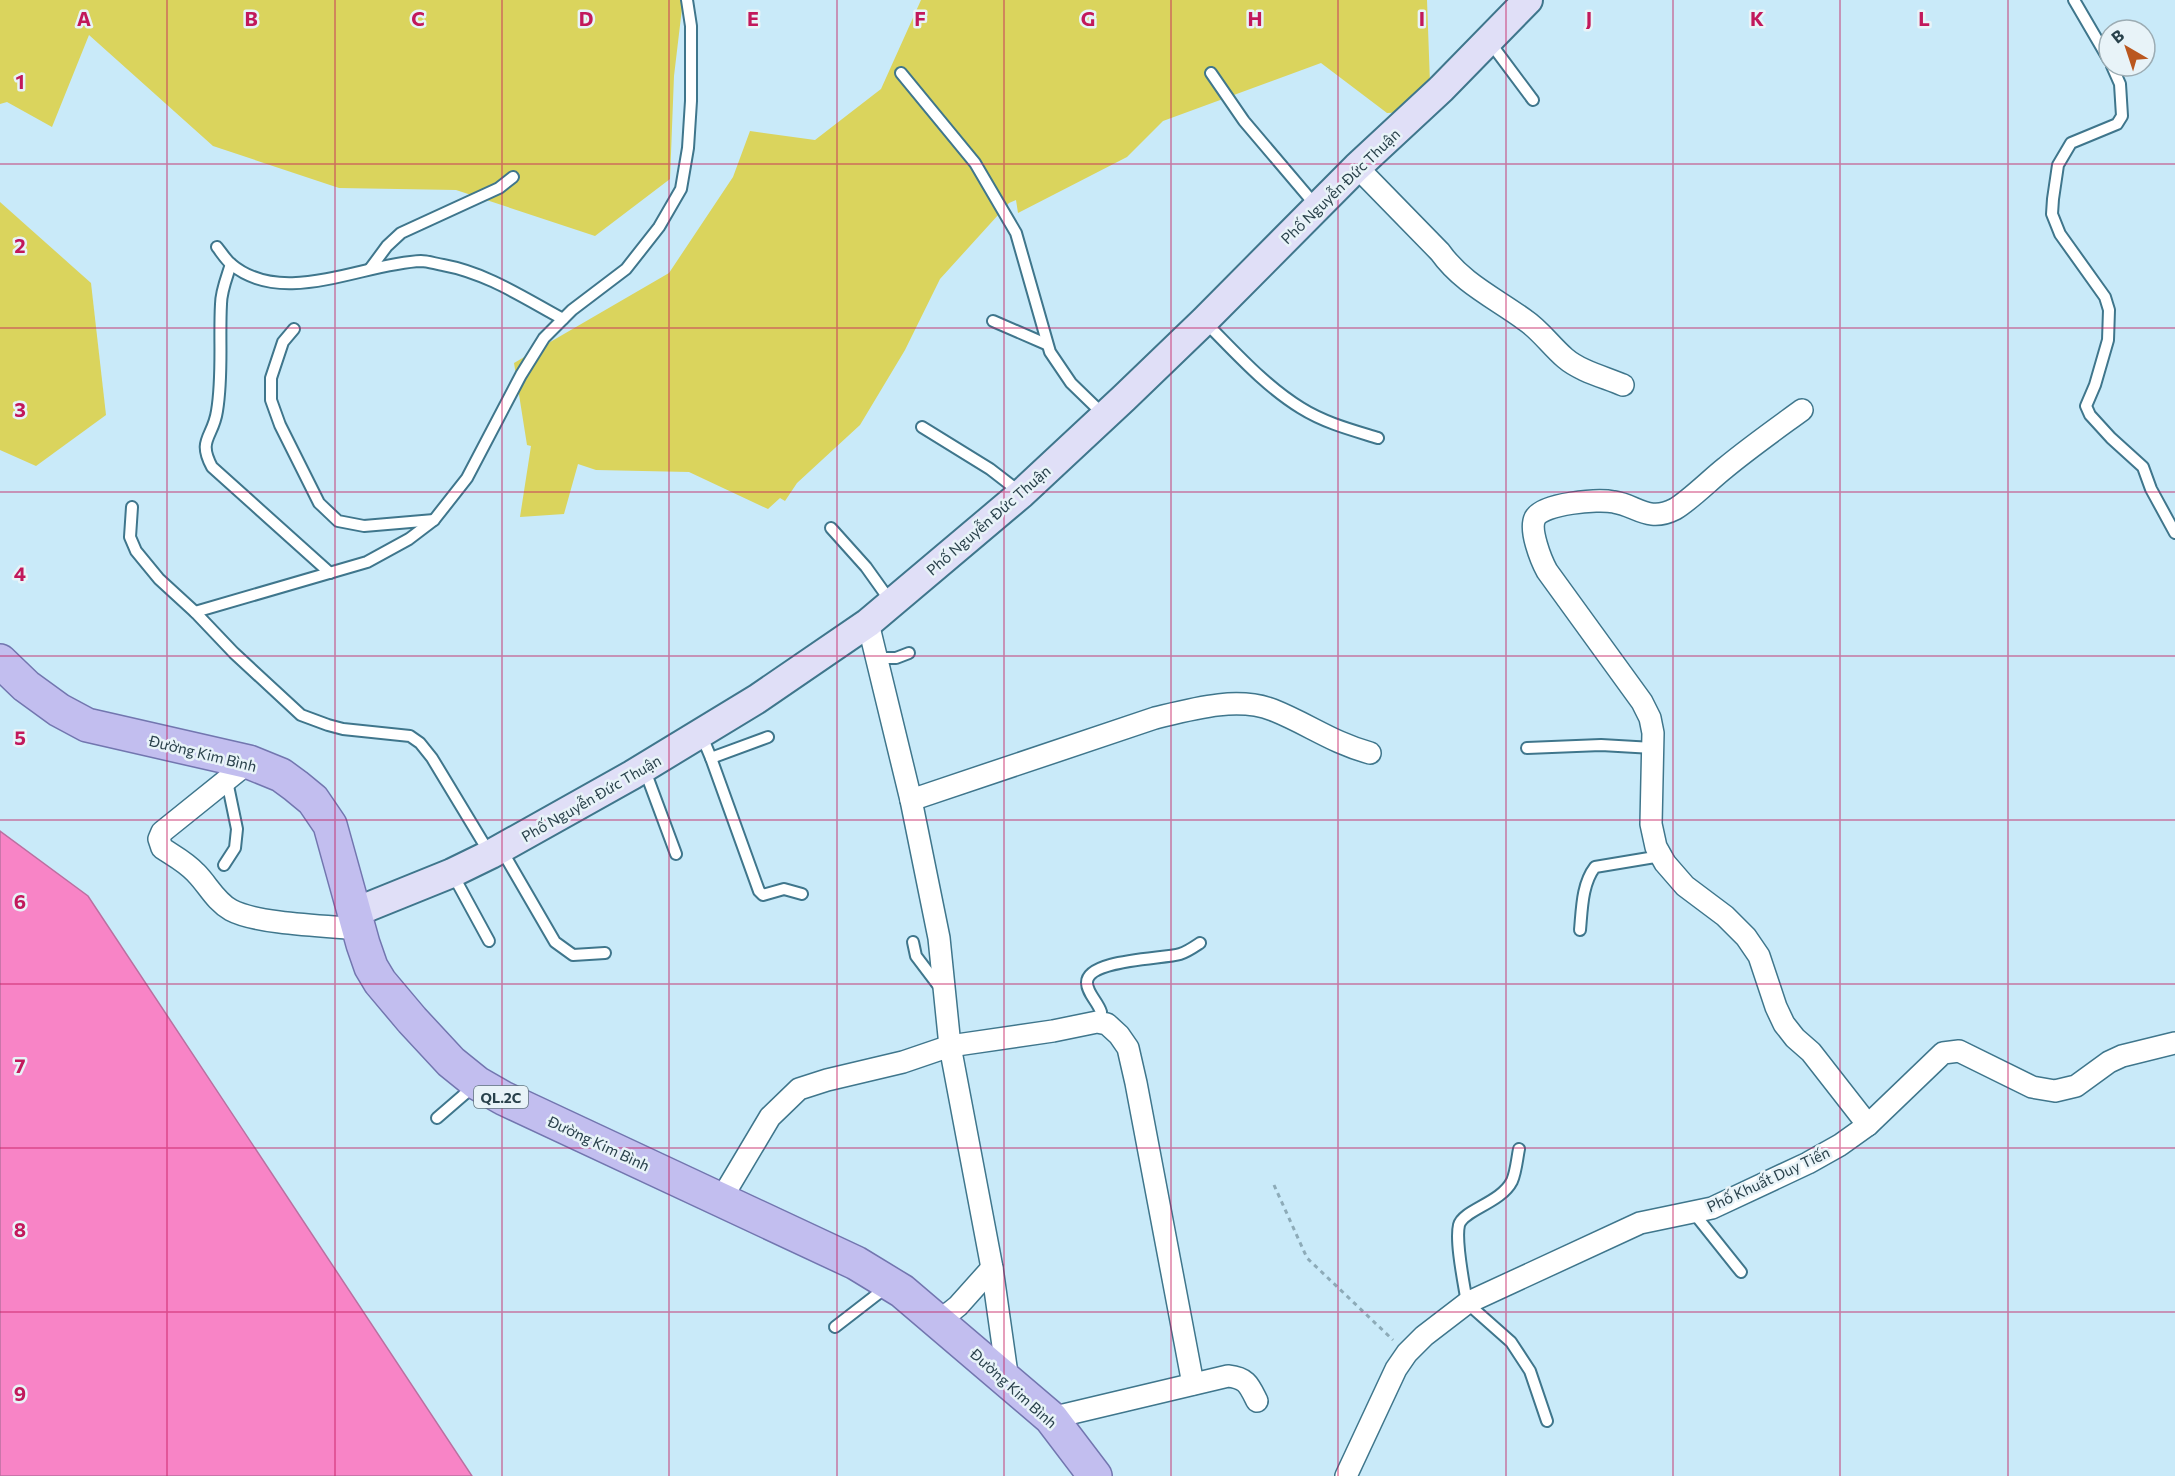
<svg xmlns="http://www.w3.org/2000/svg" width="2175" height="1476" viewBox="0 0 2175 1476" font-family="Commissioner,sans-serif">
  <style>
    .green { fill: #dad45d }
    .water { fill: #f884c6; stroke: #ba70a1; stroke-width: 1.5 }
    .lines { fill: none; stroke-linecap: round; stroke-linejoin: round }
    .lane-casing { stroke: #3f768c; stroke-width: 14 }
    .street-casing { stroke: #3f768c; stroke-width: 24 }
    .secondary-casing { stroke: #3f768c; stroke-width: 32 }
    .primary-casing { stroke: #7276af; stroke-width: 36 }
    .path { stroke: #8dabb8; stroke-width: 3; stroke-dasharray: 4.5 4.5; stroke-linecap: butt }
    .lane { stroke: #fff; stroke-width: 10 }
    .street { stroke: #fff; stroke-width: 21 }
    .secondary { stroke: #e0dff7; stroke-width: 28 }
    .primary { stroke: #c2beef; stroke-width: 33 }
    .grid { fill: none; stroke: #c2185b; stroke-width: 1.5; stroke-opacity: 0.55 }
    .labels { text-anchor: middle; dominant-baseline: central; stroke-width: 5; stroke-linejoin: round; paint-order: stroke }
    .shield { fill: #e8f3f8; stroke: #62767f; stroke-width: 1.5 }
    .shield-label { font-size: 14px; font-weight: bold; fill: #29414b }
    .street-label { font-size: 15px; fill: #29414b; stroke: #e8f3f8 }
    .grid-label { font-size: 20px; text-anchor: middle; font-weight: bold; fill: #c2185b; stroke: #e8f3f8; stroke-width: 5; stroke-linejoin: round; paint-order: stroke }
  </style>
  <rect width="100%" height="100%" fill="#c9eaf9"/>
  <g class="green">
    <path d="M0,0H683L674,76L670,179L595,236L456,190L339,188L213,146L89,35L52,127L7,102L0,104Z"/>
    <path d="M921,0H1427L1431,111L1387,113L1321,63L1163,121L1127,157L1018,213L1016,200L1009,203L940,279L905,350L860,425L797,483L785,501L780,498L768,509L689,472L596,470L578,464L564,514L520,517L531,446L527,445L514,363L669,273L733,177L750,131L815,140L881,89Z"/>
    <path d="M0,202L91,283L106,415L36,466L0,450Z"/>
  </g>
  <path class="water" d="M0,831L88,896L472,1476H0Z"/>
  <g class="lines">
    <g class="lane-casing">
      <g id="lane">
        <path d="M2074,0L2109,60"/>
        <path d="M1489,41L1533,100"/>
        <path d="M2112,66L2120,84L2122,116L2117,124L2071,143L2058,165L2053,199L2052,214L2060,234L2105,297L2109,310L2108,340L2095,385L2086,406L2090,415L2111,438L2143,467L2151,489L2175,533"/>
        <path d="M901,73L975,163L1016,233L1050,352L1071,383L1105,416"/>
        <path d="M1211,73L1244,121L1317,207"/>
        <path d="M217,247C221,252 226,260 231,264C283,308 363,263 421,261C428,261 436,264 443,265C487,273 524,298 563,319"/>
        <path d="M231,264C227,277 221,291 221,304C219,340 223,375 217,411C213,438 197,439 212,467L330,573"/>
        <path d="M370,269L387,246L401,233L499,188L513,177"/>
        <path d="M993,321L1046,344"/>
        <path d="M1205,322C1235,352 1265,386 1301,408C1325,423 1352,430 1378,438"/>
        <path d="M294,329L283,342L271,378V400L280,425L319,503L338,521L364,526L434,520"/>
        <path d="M922,427L990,469L1021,493"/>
        <path d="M132,507L130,537L136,551L159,579L195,612L234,653L301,715L328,725L343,729L410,736L420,743L432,758L490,854"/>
        <path d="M831,528L866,567L891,602"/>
        <path d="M195,612L367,562L409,539L434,520L467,478L521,375L544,338L572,310L626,269L659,227L681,189L688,148L691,101V26L687,0"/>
        <path d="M876,658H896L909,653"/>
        <path d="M701,734L711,758L759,891L763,895L784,889L802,894"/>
        <path d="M1527,748L1601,745L1653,748"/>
        <path d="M711,758L768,737"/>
        <path d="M644,768L676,854"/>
        <path d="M501,849L555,942L573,955L605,953"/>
        <path d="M224,865L235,848L237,829L227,781"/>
        <path d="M452,873L489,941"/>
        <path d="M1580,930C1582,908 1582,884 1595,867L1661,856"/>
        <path d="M913,942L916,956L941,989"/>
        <path d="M1097,1022L1101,1012C1098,1002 1087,993 1087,983C1086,959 1163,959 1180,954C1187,952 1194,947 1200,943"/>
        <path d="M437,1118L474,1086"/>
        <path d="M1519,1149C1517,1159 1516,1172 1512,1181C1501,1203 1463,1210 1459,1225C1455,1242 1464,1284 1467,1303L1511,1342L1530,1371L1547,1421"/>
        <path d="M1693,1212L1741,1272"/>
        <path d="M835,1327L888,1286"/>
      </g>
    </g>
    <g class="street-casing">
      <g id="street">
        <path d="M1357,167L1440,252C1462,283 1495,298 1525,320C1540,330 1551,346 1565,358C1580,371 1604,377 1623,385"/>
        <path d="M1802,410C1776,429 1749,448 1725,468C1711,479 1689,501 1675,509C1648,523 1636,505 1614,502C1598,499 1543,503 1535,518C1529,530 1541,560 1547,571L1642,702L1650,718L1653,733L1651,824L1656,847L1665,863L1685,886L1725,916L1746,937L1759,956L1776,1007L1784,1024L1795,1038L1811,1052L1868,1125"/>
        <path d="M868,623L911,800L939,938L950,1046L992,1268L1008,1381"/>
        <path d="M249,762L162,832L159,839L162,848C174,856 186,862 196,873C208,885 215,901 231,910C257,924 326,926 359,929"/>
        <path d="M911,800L1155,718C1192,709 1237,696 1273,710C1308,724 1333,743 1370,753"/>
        <path d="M720,1201L770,1117L799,1089L827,1080L903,1062L950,1046L1053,1031L1097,1022L1107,1024L1119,1035L1128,1048L1136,1083L1193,1384"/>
        <path d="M938,1322L958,1306L992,1268"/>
        <path d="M1051,1418L1228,1376C1247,1378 1249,1385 1257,1401"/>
        <path d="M1346,1476L1396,1369L1407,1353L1424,1336L1467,1303L1640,1223L1712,1208L1808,1163L1840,1145L1868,1125L1943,1053L1959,1051L2032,1087L2055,1091L2076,1086L2109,1062L2122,1056L2175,1043"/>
      </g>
    </g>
    <g class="secondary-casing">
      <path id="secondary" d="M353,913L452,873L491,854L632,775L757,699L868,623L1021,494L1124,398L1204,321L1357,167L1441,89L1528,0"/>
    </g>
    <g class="primary-casing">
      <path id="primary" d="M0,661L26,686L59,710L87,725L249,762L281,775L296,786L313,800L330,825L363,944L371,967L380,982L412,1020L451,1062L477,1083L503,1098L856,1263L902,1291L1051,1418L1095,1476"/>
    </g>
    <path class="path" d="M1274,1185L1307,1258L1393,1340"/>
    <use href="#lane" class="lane"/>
    <use href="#street" class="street"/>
    <use href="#secondary" class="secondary"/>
    <use href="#primary" class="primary"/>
  </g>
  <path class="grid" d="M167,0V1476M335,0V1476M502,0V1476M669,0V1476M837,0V1476M1004,0V1476M1171,0V1476M1338,0V1476M1506,0V1476M1673,0V1476M1840,0V1476M2008,0V1476M0,164H2175M0,328H2175M0,492H2175M0,656H2175M0,820H2175M0,984H2175M0,1148H2175M0,1312H2175"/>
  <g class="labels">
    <rect class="shield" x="474" y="1086" width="54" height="22" rx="4.5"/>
    <g class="shield-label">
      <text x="501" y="1097">QL.2C</text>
    </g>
    <g class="street-label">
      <text transform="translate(1340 186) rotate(-44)">Phố Nguyễn Đức Thuận</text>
      <text transform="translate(988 520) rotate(-41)">Phố Nguyễn Đức Thuận</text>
      <text transform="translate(203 753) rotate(14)">Đường Kim Bình</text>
      <text transform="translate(591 798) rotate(-30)">Phố Nguyễn Đức Thuận</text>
      <text transform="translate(599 1143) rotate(25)">Đường Kim Bình</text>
      <text transform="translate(1768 1179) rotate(-25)">Phố Khuất Duy Tiến</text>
      <text transform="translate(1014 1388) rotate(42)">Đường Kim Bình</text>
    </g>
  </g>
  <g class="grid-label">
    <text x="84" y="26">A</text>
    <text x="251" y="26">B</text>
    <text x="418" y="26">C</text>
    <text x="586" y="26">D</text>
    <text x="753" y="26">E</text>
    <text x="920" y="26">F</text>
    <text x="1088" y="26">G</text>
    <text x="1255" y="26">H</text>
    <text x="1422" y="26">I</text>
    <text x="1589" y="26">J</text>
    <text x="1757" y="26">K</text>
    <text x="1924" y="26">L</text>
    <text x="20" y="89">1</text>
    <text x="20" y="253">2</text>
    <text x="20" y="417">3</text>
    <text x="20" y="581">4</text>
    <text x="20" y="745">5</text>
    <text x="20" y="909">6</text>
    <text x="20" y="1073">7</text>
    <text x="20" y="1237">8</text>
    <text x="20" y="1401">9</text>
  </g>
  <g transform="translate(2127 48) rotate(321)"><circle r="28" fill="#e8f3f8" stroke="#9cacb3" stroke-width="1.5"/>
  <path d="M0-4.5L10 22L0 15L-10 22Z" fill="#ba571f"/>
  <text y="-9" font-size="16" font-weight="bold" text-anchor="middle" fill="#29414b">B</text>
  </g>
</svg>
